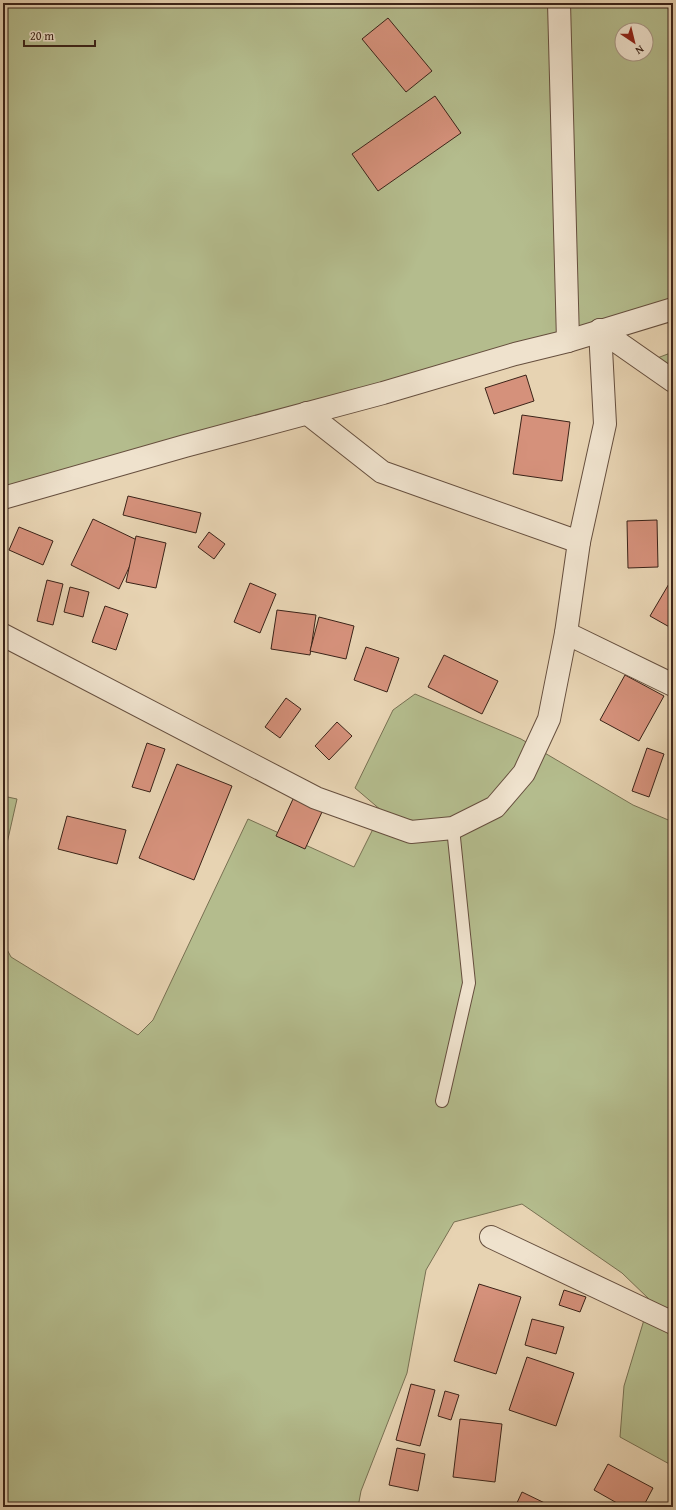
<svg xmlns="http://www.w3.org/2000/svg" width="676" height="1510" viewBox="0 0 676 1510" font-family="'Gentium Book Plus',serif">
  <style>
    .green { fill: #b4bc8d; stroke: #787052; fill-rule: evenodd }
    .building { fill: #d5917b; stroke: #3b2318 }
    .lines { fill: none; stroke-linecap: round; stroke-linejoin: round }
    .service-casing { stroke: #664f3e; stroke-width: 14 }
    .minor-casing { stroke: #664f3e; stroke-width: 24 }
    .service { stroke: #efe2cd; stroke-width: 12 }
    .minor { stroke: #efe2cd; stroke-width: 22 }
  </style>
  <rect width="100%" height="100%" fill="#e7d3b2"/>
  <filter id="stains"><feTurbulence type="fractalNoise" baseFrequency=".005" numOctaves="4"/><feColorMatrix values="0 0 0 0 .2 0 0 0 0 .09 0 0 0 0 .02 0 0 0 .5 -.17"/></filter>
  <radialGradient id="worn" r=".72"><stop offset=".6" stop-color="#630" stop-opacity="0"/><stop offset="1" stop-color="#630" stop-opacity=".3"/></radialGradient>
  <g class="green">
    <path d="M3,3H673V309L471,359L3,498ZM622,30H646V54H622Z"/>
    <path d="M673,352V383L652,360Z"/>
    <path d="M415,694L521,739L633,805L673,822V1466L620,1437L624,1386L650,1300L622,1273L522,1204L454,1222L426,1270L407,1373L361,1491L358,1507H3V942L11,957L138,1035L153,1020L248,819L354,867L382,811L355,788L393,710Z"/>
    <path d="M3,796L17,799L3,861Z"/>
  </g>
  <g class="building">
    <path d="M388,18L432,71L406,92L362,39Z"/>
    <path d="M435,96L461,133L378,191L352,154Z"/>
    <path d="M526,375L534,401L494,414L485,388Z"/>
    <path d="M522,415L570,422L562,481L513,474Z"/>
    <path d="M128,496L201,513L196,533L123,515Z"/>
    <path d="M93,519L141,542L119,589L71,565Z"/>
    <path d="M657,520L658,567L628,568L627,521Z"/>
    <path d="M19,527L53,541L43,565L9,550Z"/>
    <path d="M209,532L225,544L214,559L198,547Z"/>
    <path d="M136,536L166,543L156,588L126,582Z"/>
    <path d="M673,577V629L650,616Z"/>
    <path d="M47,580L63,584L53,625L37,621Z"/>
    <path d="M250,583L276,594L260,633L234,622Z"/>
    <path d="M70,587L89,592L83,617L64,612Z"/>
    <path d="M105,606L128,614L116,650L92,642Z"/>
    <path d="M277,610L316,615L310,655L271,649Z"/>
    <path d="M319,617L354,626L346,659L310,651Z"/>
    <path d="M366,647L399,658L387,692L354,680Z"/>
    <path d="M444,655L498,681L482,714L428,687Z"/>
    <path d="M625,675L664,696L639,741L600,720Z"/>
    <path d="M286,698L301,709L280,738L265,727Z"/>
    <path d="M337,722L352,736L329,760L315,746Z"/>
    <path d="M147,743L165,749L150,792L132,787Z"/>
    <path d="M647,748L664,754L649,797L632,791Z"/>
    <path d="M177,764L232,786L194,880L139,858Z"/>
    <path d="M293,799L322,812L305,849L276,836Z"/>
    <path d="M67,816L126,830L117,864L58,849Z"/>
    <path d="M479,1284L521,1297L496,1374L454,1361Z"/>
    <path d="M564,1290L586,1297L580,1312L559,1305Z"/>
    <path d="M532,1319L564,1327L556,1354L525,1345Z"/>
    <path d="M527,1357L574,1373L556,1426L509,1410Z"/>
    <path d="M411,1384L435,1390L420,1446L396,1440Z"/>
    <path d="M445,1391L459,1395L451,1420L438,1416Z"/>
    <path d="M460,1419L502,1424L495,1482L453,1477Z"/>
    <path d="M397,1448L425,1454L418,1491L389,1485Z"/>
    <path d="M608,1464L653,1488L643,1507H624L594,1490Z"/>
    <path d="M522,1492L553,1507H515Z"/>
  </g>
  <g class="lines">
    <g class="service-casing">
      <path id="service" d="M442,1101L469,983L453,828"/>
    </g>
    <g class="minor-casing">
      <g id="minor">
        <path d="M559,3L568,341"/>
        <path d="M600,330L673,381"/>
        <path d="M307,413L382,472L579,542"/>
        <path d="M3,498L185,446L383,393L515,354L568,341L673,309"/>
        <path d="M566,633L673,685"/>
        <path d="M3,635L316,798L411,832L453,828L495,807L524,773L549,719L566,633L579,542L605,424L600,330"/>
        <path d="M491,1237L673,1323"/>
      </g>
    </g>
    <use href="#service" class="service"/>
    <use href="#minor" class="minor"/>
  </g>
  <rect width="676" height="1510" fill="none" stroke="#e7d3b2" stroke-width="16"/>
  <rect x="4" y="4" width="668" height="1502" fill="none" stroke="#3b2318" stroke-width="2"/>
  <rect x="8" y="8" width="660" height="1494" fill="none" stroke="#3b2318"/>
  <g transform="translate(634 42) rotate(145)"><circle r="19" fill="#efe2cd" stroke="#a79685"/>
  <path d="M0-3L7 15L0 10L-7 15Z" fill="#8f2418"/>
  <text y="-6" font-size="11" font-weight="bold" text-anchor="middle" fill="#3b2318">N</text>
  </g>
  <path d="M24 40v6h71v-6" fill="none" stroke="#3b2318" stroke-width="2"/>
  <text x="30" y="40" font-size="12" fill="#3b2318" stroke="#efe2cd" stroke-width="3" paint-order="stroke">20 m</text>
  <rect width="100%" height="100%" filter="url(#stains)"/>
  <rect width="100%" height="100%" fill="url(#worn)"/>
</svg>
